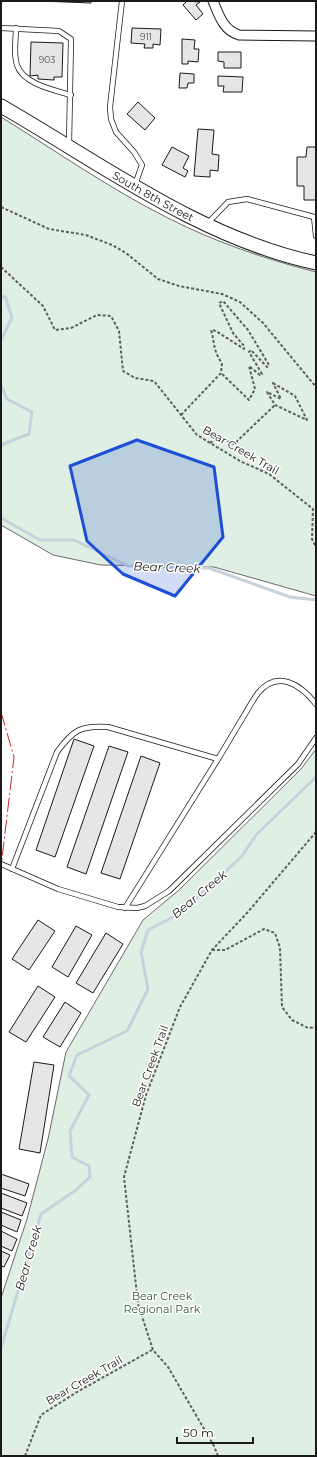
<svg xmlns="http://www.w3.org/2000/svg" width="317" height="1457" viewBox="0 0 317 1457" font-family="Montserrat,sans-serif">
  <style>
    .green { fill: #e0efe3; stroke: #6a6a6a }
    .lines { fill: none; stroke-linecap: round; stroke-linejoin: round }
    .stream { stroke: #c6d2dc; stroke-width: 3 }
    .building { fill: #e6e6e6; stroke: #1a1a1a }
    .lane-casing { stroke: #1a1a1a; stroke-width: 6 }
    .street-casing { stroke: #1a1a1a; stroke-width: 11 }
    .secondary-casing { stroke: #1a1a1a; stroke-width: 15 }
    .path { stroke: #5f5f5f; stroke-width: 2; stroke-dasharray: 3 2; stroke-linecap: butt }
    .lane { stroke: #fff; stroke-width: 4.5 }
    .street { stroke: #fff; stroke-width: 9 }
    .secondary { stroke: #fff; stroke-width: 13 }
    .power { stroke: #c62828; stroke-width: 1; stroke-dasharray: 14 3 2 3; stroke-linecap: butt }
    .marked { fill: #1d4ed8; fill-opacity: 0.2; stroke: #1d4ed8; stroke-width: 3; stroke-linejoin: round }
    .labels { text-anchor: middle; dominant-baseline: central; stroke-width: 3; stroke-linejoin: round; paint-order: stroke }
    .number-label { font-size: 9px; fill: #4d4d4d }
    .street-label { font-size: 11px; fill: #1a1a1a; stroke: #fff }
    .park-label { font-size: 11px; fill: #2b5a34; stroke: #fff }
    .water-label { font-size: 12px; font-style: italic; fill: #1a1a1a; stroke: #fff }
  </style>
  <rect width="100%" height="100%" fill="#fff"/>
  <g class="green">
    <path d="M1,117C56,151 110,189 168,218C215,242 265,259 316,272V596L214,567L101,565L53,555L1,525Z"/>
    <path d="M316,749V1456H1V1298L27,1219L48,1139L66,1052L143,920L179,890L301,769Z"/>
  </g>
  <g class="lines">
    <g class="stream">
      <path d="M1,298L5,296L12,318L1,340"/>
      <path d="M1,385L7,399L32,412L29,434L1,445"/>
      <path d="M1,518L40,540H74L128,566L209,568L290,597L316,600"/>
      <path d="M1,1348L41,1214L76,1190L90,1177L89,1166L72,1157L70,1131L89,1095L69,1076L77,1055L127,1031L148,989L141,952L148,930L179,914L242,856L256,835L316,777"/>
    </g>
  </g>
  <g class="building">
    <path d="M40,1H91V3Z"/>
    <path d="M187,1L200,2L196,5L203,14L196,20L183,5Z"/>
    <path d="M132,28L161,29L160,45L153,44V48H144L145,44L131,43Z"/>
    <path d="M182,39L195,40L194,49H199L198,62L188,61V64H182Z"/>
    <path d="M31,42L63,43L62,77H54V80L38,79V75L30,76Z"/>
    <path d="M218,52H241V68H224V62L218,61Z"/>
    <path d="M180,73L194,74V83H188L187,88H179Z"/>
    <path d="M218,76L243,77L242,92H223L224,86H218Z"/>
    <path d="M138,102L155,118L145,130L127,114Z"/>
    <path d="M198,129L214,130L212,154L219,155L218,171L210,170V177L194,176Z"/>
    <path d="M172,147L189,156L183,168L188,171L185,177L162,165Z"/>
    <path d="M307,147H316V200H304V186H297V157H306Z"/>
    <path d="M74,739L94,746L55,857L36,850Z"/>
    <path d="M109,746L128,752L86,874L67,867Z"/>
    <path d="M141,756L160,763L120,879L101,873Z"/>
    <path d="M38,920L55,931L29,970L12,959Z"/>
    <path d="M76,926L92,935L68,977L52,967Z"/>
    <path d="M106,933L123,944L93,993L76,983Z"/>
    <path d="M38,986L55,997L26,1042L9,1032Z"/>
    <path d="M65,1002L81,1013L60,1047L43,1037Z"/>
    <path d="M34,1062L54,1065L40,1153L19,1149Z"/>
    <path d="M1,1174L29,1184L25,1196L1,1188Z"/>
    <path d="M1,1193L27,1203L22,1216L1,1208Z"/>
    <path d="M1,1212L21,1220L17,1232L1,1225Z"/>
    <path d="M1,1231L17,1239L12,1251L1,1246Z"/>
    <path d="M1,1251L10,1255L4,1267L1,1266Z"/>
  </g>
  <g class="lines">
    <g class="lane-casing">
      <g id="lane">
        <path d="M122,1L110,107L111,119L116,132L134,152L142,165L135,185"/>
        <path d="M1,28L59,31L71,39L69,145"/>
        <path d="M16,28C16,40 13,54 17,65C23,84 54,90 71,95"/>
        <path d="M208,223L228,202L247,199L314,217L316,236"/>
        <path d="M218,759C226,746 234,732 242,719C247,711 252,701 258,693C278,669 301,685 316,704"/>
        <path d="M1,864L58,889L118,907L137,908L145,906L169,891L298,764L316,738"/>
        <path d="M12,869L57,752C73,730 81,725 108,727L218,759L125,908"/>
      </g>
    </g>
    <g class="street-casing">
      <path id="street" d="M213,1C219,15 223,30 239,35L316,36"/>
    </g>
    <g class="secondary-casing">
      <g id="secondary">
        <path id="s1" d="M1,106C102,164 200,238 316,263"/>
      </g>
    </g>
    <g class="path">
      <path d="M1,207L49,229L86,235L112,245L126,253L158,279L179,286L222,294L240,302L263,323L316,387"/>
      <path d="M1,267L43,306L55,330L71,328L97,315L111,316L119,331L123,371L135,378L154,381L197,435L240,461L269,474L313,509L312,539L316,547"/>
      <path d="M273,383L295,396L307,420L275,405L267,392L281,399Z"/>
      <path d="M181,415L221,373L222,363C213,351 215,344 211,330L216,331L244,349V346L233,333L219,303L223,301L248,330L269,365L267,367L251,350L249,352L262,374L260,375L249,366L255,389L249,400L221,373"/>
      <path d="M210,443L218,437L234,444L275,405"/>
      <path d="M212,950H225L264,929L275,933L280,948L282,1007L292,1020L308,1028L316,1027"/>
      <path d="M25,1456L41,1415L77,1392L152,1350"/>
      <path d="M218,1456L214,1446L168,1367L153,1350L138,1304L124,1177L146,1095L180,1007L212,950L247,913L316,832"/>
    </g>
    <use href="#lane" class="lane"/>
    <use href="#street" class="street"/>
    <use href="#secondary" class="secondary"/>
    <path class="power" d="M1,712L14,757L1,867"/>
  </g>
  <path class="marked" d="M137,440L214,467L223,537L175,596L123,574L87,541L70,466Z"/>
  <g class="labels">
    <g class="number-label">
      <text x="146" y="36">911</text>
      <text x="47" y="59">903</text>
    </g>
    <g class="street-label">
      <text stroke="none"><textPath href="#s1" startOffset="177">South 8th Street</textPath></text>
      <text transform="translate(241 450) rotate(30)">Bear Creek Trail</text>
      <text transform="translate(150 1066) rotate(-70)">Bear Creek Trail</text>
      <text transform="translate(84 1380) rotate(-30)">Bear Creek Trail</text>
    </g>
    <g class="park-label">
      <text x="162" y="1296">Bear Creek<tspan x="162" dy="13">Regional Park</tspan></text>
    </g>
    <g class="water-label">
      <text transform="translate(167 567) rotate(2)">Bear Creek</text>
      <text transform="translate(199 894) rotate(-40)">Bear Creek</text>
      <text transform="translate(28 1258) rotate(-74)">Bear Creek</text>
    </g>
  </g>
  <rect width="317" height="1457" fill="none" stroke="#1a1a1a" stroke-width="4"/>
  <path d="M177 1437v6h76v-6" fill="none" stroke="#1a1a1a" stroke-width="2"/>
  <text x="183" y="1437" font-size="12" fill="#1a1a1a" stroke="#ffffff" stroke-width="3" paint-order="stroke">50 m</text>
</svg>
